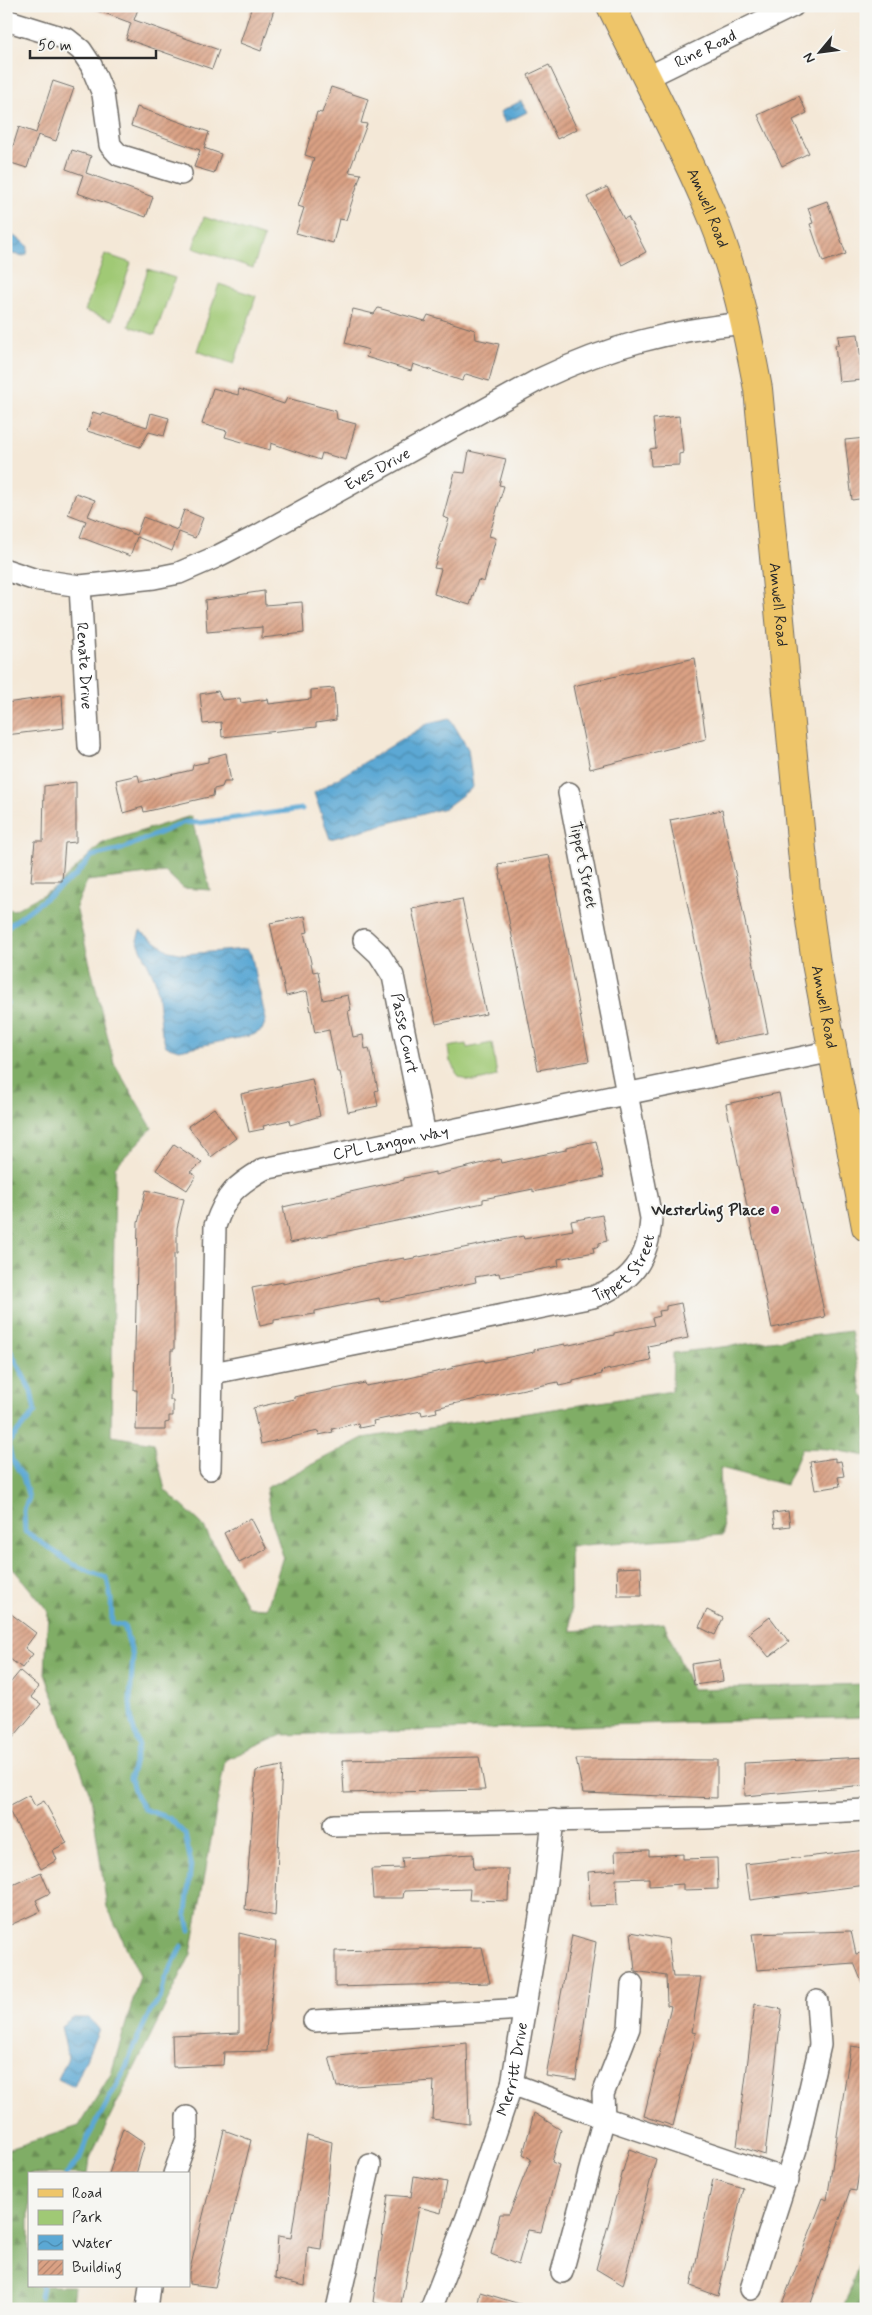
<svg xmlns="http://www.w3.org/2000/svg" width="872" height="2315" viewBox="0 0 872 2315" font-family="Mynerve,sans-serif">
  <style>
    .green { fill: #a0c975; stroke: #667a50 }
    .forest { fill: url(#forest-firs); stroke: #566c48 }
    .water { fill: url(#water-waves); stroke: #436a80 }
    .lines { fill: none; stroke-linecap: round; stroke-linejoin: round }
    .stream { stroke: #5ba8d4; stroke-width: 5 }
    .building { fill: url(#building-hatch) }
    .minor-casing { stroke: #716d67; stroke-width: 24 }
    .major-casing { stroke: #716d67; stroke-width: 30 }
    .minor { stroke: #fff; stroke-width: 21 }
    .major { stroke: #eec569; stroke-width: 28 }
    .poi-dot { fill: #b5179e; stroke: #f6f6f2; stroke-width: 2 }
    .labels { text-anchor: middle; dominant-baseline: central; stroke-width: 4; stroke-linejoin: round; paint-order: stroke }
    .street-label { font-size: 16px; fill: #2b2b2b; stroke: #f6f6f2 }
    .poi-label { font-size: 16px; font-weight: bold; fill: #2b2b2b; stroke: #f6f6f2; text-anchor: end }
  </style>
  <defs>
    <pattern id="forest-firs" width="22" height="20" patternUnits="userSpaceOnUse" patternTransform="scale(1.25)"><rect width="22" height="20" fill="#80ad66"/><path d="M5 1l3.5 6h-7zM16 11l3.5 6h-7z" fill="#698d54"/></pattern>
    <pattern id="water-waves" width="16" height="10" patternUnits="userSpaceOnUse" patternTransform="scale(1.25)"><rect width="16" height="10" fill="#5ba8d4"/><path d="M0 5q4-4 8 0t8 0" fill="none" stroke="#4b89ac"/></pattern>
    <pattern id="building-hatch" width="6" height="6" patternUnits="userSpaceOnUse" patternTransform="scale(1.25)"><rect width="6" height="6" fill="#daa184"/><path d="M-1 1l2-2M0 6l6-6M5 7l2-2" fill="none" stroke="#b1836c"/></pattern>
  </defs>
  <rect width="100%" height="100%" fill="#f6f6f2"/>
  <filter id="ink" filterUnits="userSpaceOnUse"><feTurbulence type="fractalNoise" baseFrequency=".02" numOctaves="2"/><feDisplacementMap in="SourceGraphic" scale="10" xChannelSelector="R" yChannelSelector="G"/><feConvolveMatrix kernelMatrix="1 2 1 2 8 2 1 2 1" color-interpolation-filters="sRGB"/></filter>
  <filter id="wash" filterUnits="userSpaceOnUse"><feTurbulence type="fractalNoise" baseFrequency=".0096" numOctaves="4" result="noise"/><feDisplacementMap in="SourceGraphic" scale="20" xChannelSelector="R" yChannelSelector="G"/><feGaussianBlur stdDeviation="1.12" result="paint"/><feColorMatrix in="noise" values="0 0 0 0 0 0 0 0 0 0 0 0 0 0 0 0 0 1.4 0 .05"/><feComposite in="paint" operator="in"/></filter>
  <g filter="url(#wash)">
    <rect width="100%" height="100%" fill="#f4e8d7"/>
    <g class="green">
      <path d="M204,217L264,237L253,268L193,248Z"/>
      <path d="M105,254L131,263L112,320L85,311Z"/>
      <path d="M148,269L175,278L155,335L129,326Z"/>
      <path d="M219,284L256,296L234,364L197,351Z"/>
      <path d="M492,1043L497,1076C485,1079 468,1086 458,1075C454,1071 455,1065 450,1062L448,1047L466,1044L467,1048Z"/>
    </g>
    <g class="forest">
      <path d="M191,816L210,890L183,888L166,872L87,881L76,907L114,1063L152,1128L115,1167L111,1436L154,1443L165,1490L202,1524L248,1607L267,1608L283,1556L271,1518L266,1488L363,1438L672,1391L673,1353L851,1331L862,1394L866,1398V1456L829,1449L802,1448L786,1485L720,1468L723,1535L570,1546L571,1631L664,1623L692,1689L866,1684V1717L282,1735L225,1760L191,1954L90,2158L88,2174H29V2286H75L72,2309H6V2150L79,2126L111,2074L140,1976L107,1907L91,1797L45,1674L48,1611L6,1560V909L14,910L55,888L102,843Z"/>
      <path d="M866,2244V2309H843Z"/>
    </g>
    <g class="water">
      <path d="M521,101L527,112L505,123L500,112Z"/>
      <path d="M6,208L9,215L8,233L24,242L28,247L27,254L24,256L6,253Z"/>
      <path d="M450,718L468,749L473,787L445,808L330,839L314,793L429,723Z"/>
      <path d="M140,931L169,951L185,954L247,949L251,954L266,1020L262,1030L253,1035L179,1050L166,1046L162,1034L156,982L137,940Z"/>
      <path d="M72,2018H89L99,2029L74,2087L58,2079L68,2058L61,2026Z"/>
    </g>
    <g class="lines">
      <g class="stream">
        <path d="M6,928L76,875L92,856L122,849L185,822L198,823L302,809"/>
        <path d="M6,1004L7,1003"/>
        <path d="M6,1342L31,1391L35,1412L8,1443L12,1460L23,1477L29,1498L24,1510L25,1531L72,1564L107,1578L111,1599L112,1623L124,1626L133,1656L130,1701L132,1724L139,1746L130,1778L137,1798L144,1809L169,1818L185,1834L191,1863L186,1914L190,1930"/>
        <path d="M66,2174L80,2159L86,2141L126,2068L133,2048L150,2012L161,1996L165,1978L182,1946"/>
        <path d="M40,2297L42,2286"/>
      </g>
    </g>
    <g id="blocks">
      <g class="building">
        <path d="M91,6H139L134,20L219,50L212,69L126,39L131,23L91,8Z"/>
        <path d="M252,6H275L261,51L240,43Z"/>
        <path d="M549,65L569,107L567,108L577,129L557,139L528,75Z"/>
        <path d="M53,81L74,88L56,141L38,135L27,168L8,162L19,127L36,133Z"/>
        <path d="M331,87L368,99L361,123L367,124L349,172L361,174L346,220L339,219L333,243L296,233L304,208L298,206L314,158L305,155L317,112L322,113Z"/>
        <path d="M799,96L807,113L793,120L809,153L782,166L758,115Z"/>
        <path d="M137,107L209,132L204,148L221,154L214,173L194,167L200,150L131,126Z"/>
        <path d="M72,150L91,156L86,173L153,197L146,217L77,193L83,175L66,169Z"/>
        <path d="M607,187L624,219L628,217L646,252L622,265L587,197Z"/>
        <path d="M827,201L846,254L823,262L810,224L813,223L808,208Z"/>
        <path d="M378,308L425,321L428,315L475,330L476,339L499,344L489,381L466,374L462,381L413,364L411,371L366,357L369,350L345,343L353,309L374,314Z"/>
        <path d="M858,334L863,380L839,382L835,345H839L838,336Z"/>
        <path d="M213,388L238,395L239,389L284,404L287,398L336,411L337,419L356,424L346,460L322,453L320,460L271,443L270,450L225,437L227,431L202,424Z"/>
        <path d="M93,412L102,415V413L147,427L151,413L169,418L164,436L149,432L140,447L87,431Z"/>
        <path d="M679,416L683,453L679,454V465L651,466L650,449L656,448L653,419Z"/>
        <path d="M866,438V498L852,500L845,440Z"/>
        <path d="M469,451L506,459L499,485L504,486L489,536L496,538L484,582L478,580L470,605L434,594L441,569L434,568L449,519L443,517L455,472L465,473Z"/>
        <path d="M76,493L95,500L88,516L136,535L143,517L177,530L184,510L203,518L195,538L179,532L172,551L137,537L130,556L80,537L86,521L68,514Z"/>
        <path d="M264,591L265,605L302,602L304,633L262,638V627L207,632L205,600Z"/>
        <path d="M695,658L706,739L590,769L573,686Z"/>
        <path d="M334,688L336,720L316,723V727L222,737L221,722L203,724L200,694L218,691L222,700L240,698L241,703L268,699L269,704L311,699V690Z"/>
        <path d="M62,695L64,728L6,735V703Z"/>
        <path d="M226,753L231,782H224L222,787L214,789L213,796L144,812L143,807L123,813L116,780L138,775L140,782L192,770L193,765L208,762V758Z"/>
        <path d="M76,782V842L65,843L62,881H31L35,841H43L44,786Z"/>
        <path d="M722,810L768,1033L716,1043L670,820Z"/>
        <path d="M549,855L589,1061L538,1070L498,864Z"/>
        <path d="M462,899L486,1014L436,1024L412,909Z"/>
        <path d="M305,916L308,932L304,933L310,958L313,972L318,971L323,1000L348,995L351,1010L348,1011L353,1037L363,1035L365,1049L369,1048L378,1090L375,1091L378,1106L348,1112L340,1072H337L329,1030L315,1033L307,991L286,996L270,923Z"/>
        <path d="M312,1079L320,1116L290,1125L289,1120L263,1126L264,1129L249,1132L241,1094Z"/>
        <path d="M779,1093L825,1317L772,1328L726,1104Z"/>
        <path d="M214,1108L236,1138L211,1157L188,1126Z"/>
        <path d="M596,1141L604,1177L533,1192V1189L483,1199V1203L290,1243L283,1207L404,1180V1178L435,1172V1175L500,1159L501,1163L566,1150V1147Z"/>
        <path d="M174,1144L202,1163L190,1172L196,1176L187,1190L156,1170Z"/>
        <path d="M146,1190L184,1199L177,1228V1254H174V1350H171L170,1400H173V1416H169V1422L165,1423V1430H136L137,1390H134L138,1223Z"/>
        <path d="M602,1215L607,1241L599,1243V1246L593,1248L594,1252L558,1259L559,1266L500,1277L499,1273L475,1277L476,1282L380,1302L379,1298L315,1311V1314L274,1320V1323L260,1326L252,1288L283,1282V1284L360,1266L404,1258V1260L523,1236L524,1239L573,1230L571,1221Z"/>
        <path d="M681,1303L688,1338L648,1346L651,1361L601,1371L602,1374L573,1381V1383L559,1386L558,1382L453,1404L436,1408L437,1412L422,1415L421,1411L373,1421L374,1425L359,1428L358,1423L332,1429L333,1432L319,1435L318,1431L261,1444L253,1408L294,1399V1397L365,1383L366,1386L405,1379L454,1368L453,1366L484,1360L485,1362L534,1352V1350L565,1344V1346L614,1335V1333L654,1325L652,1318L660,1316L659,1311L666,1310V1306Z"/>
        <path d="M835,1458V1462L841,1461L844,1476L838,1477L840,1486L815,1490L810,1462Z"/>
        <path d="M788,1511L790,1526L775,1528L773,1513Z"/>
        <path d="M251,1518L267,1549L239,1563L224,1533Z"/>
        <path d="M641,1567L642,1596H618L617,1568Z"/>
        <path d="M6,1610L36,1633L25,1648L33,1654L22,1668L6,1656Z"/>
        <path d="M707,1610L723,1618L715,1635L699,1627Z"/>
        <path d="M770,1617L789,1642L769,1657L749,1633Z"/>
        <path d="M720,1660L723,1681L694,1685L691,1664Z"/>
        <path d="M20,1671L39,1687L31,1697L41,1704L6,1746V1688Z"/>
        <path d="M479,1757L485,1790L344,1793L342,1760Z"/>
        <path d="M866,1757V1785L745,1796L744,1763Z"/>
        <path d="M576,1759L717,1760V1798L583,1793Z"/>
        <path d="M282,1766L275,1916L245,1909L256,1771Z"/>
        <path d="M29,1795L35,1806L44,1801L67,1843L53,1850L57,1860L41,1869L7,1807Z"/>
        <path d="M649,1850V1856L683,1854V1859L717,1858L718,1889L683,1890V1884L649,1886V1878L616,1879L617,1905L590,1906L588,1872L616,1870L615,1851Z"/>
        <path d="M866,1850V1885L750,1900L745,1864Z"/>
        <path d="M473,1854L474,1869H509L508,1901L469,1900L470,1889L404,1891L403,1898H373L371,1869L403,1868L402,1858Z"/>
        <path d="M41,1872L50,1893L36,1900L41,1911L6,1927V1888Z"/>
        <path d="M851,1931L856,1954L866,1952V1992L854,1963L757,1970L752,1934Z"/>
        <path d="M631,1932L668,1939L673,1977H701L692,2032L696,2033L673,2126L644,2116L671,2006L667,2005L666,1976L635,1971Z"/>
        <path d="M239,1933L276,1942L267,2051L224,2052L223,2065L173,2067L172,2036L239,2033Z"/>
        <path d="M572,1935L596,1942L576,2080L546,2076Z"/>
        <path d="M482,1947L490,1983L335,1987V1951Z"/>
        <path d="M755,2004L782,2009L765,2155L737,2146Z"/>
        <path d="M467,2043L469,2124L432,2119L434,2081L337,2087L329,2057Z"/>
        <path d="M851,2046L866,2048V2134L856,2191L850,2190L809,2309H780L823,2198L827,2200Z"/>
        <path d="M534,2113L561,2130L552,2162L559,2165L541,2232L528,2230L518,2265L491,2254L500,2214H509L531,2159L523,2154Z"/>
        <path d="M123,2128L145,2143L136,2174H109Z"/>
        <path d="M224,2130L251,2140L215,2287L189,2284V2273Z"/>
        <path d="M307,2135L332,2142L321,2249L308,2247L305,2286L275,2279L278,2236L291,2238Z"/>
        <path d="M629,2149L656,2159L623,2285L596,2269Z"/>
        <path d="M414,2176L447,2182L441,2213L419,2207L400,2309H393L373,2302L388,2195L411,2197Z"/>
        <path d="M713,2179L743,2188L718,2296L691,2286Z"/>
        <path d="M480,2292L523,2305L522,2309H477Z"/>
      </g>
    </g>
  </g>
  <g filter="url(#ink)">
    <use href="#blocks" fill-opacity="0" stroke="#716d67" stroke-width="1"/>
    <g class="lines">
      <g class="minor-casing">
        <g id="minor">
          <path d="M6,20L67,39L81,50L91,65L103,94L110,145L119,155L181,174"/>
          <path id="s1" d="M646,78L793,6"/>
          <path id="s2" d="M6,570L33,579L80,586L154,578L179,573L216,557L259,535L540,379C609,346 670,330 746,323"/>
          <path id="s3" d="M80,586L89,746"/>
          <path id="s4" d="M364,940L379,954L393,976L425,1135"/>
          <path id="s5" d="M213,1373L593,1297C631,1283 649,1260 651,1218L569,793"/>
          <path id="s6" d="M210,1469L215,1226C226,1194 236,1185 264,1169L833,1051"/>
          <path d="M334,1825L705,1818L866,1810"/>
          <path d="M314,2021L524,2009"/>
          <path d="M512,2084L604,2118L788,2180"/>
          <path d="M174,2174L187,2138V2117"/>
          <path d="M562,2272L604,2118L603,2094L629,2028L632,1984"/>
          <path d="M751,2289L796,2149L820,2045L817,2001"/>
          <path d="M147,2309L150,2286"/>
          <path d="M337,2309L370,2165"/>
          <path id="s7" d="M431,2309L467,2217L512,2084L546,1881L553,1820"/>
        </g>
      </g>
      <g class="major-casing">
        <g id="major">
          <path id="s8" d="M611,6C645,76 682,144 712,216C735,272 747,330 758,389L806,892L816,963L866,1227"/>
        </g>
      </g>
      <use href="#minor" class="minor"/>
      <use href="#major" class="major"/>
    </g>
  </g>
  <circle class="poi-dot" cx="775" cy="1210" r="5"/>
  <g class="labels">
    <g class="street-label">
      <text stroke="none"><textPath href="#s1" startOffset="66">Rine Road</textPath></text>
      <text stroke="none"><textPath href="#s8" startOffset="224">Amwell Road</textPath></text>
      <text stroke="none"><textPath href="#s2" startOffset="400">Eves Drive</textPath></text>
      <text stroke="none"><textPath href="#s8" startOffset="629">Amwell Road</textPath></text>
      <text stroke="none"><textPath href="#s3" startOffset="80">Renate Drive</textPath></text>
      <text transform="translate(583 865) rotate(79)">Tippet Street</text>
      <text stroke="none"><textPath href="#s8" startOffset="1034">Amwell Road</textPath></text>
      <text stroke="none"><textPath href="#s4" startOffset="105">Passe Court</textPath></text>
      <text stroke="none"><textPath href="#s6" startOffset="450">CPL Langon Way</textPath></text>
      <text stroke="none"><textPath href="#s5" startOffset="432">Tippet Street</textPath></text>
      <text stroke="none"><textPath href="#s7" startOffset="254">Merritt Drive</textPath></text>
    </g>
    <g class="poi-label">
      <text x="765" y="1210">Westerling Place</text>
    </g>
  </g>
  <rect width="872" height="2315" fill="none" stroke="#f6f6f2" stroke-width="25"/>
  <rect x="28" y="2172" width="162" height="115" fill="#f6f6f2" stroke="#a5a5a2"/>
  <rect x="38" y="2189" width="25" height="8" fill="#eec569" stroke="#a5a5a2"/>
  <text x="72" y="2198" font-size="15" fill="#2b2b2b">Road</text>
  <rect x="38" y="2210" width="25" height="15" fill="#a0c975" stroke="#a5a5a2"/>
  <text x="72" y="2222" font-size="15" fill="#2b2b2b">Park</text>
  <rect x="38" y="2235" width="25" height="15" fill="url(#water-waves)" stroke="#a5a5a2"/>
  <text x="72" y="2248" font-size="15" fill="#2b2b2b">Water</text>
  <rect x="38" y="2260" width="25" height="15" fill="url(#building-hatch)" stroke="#a5a5a2"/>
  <text x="72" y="2272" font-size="15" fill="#2b2b2b">Building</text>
  <g transform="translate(820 52) rotate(241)" stroke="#f6f6f2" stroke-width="4" paint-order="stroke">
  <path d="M0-4L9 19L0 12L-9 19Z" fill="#2b2b2b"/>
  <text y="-8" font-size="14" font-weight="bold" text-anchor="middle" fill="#2b2b2b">N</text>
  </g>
  <path d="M30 50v8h126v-8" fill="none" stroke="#2b2b2b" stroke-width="2.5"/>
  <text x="38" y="50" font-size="15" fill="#2b2b2b" stroke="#f6f6f2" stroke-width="4" paint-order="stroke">50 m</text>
</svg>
